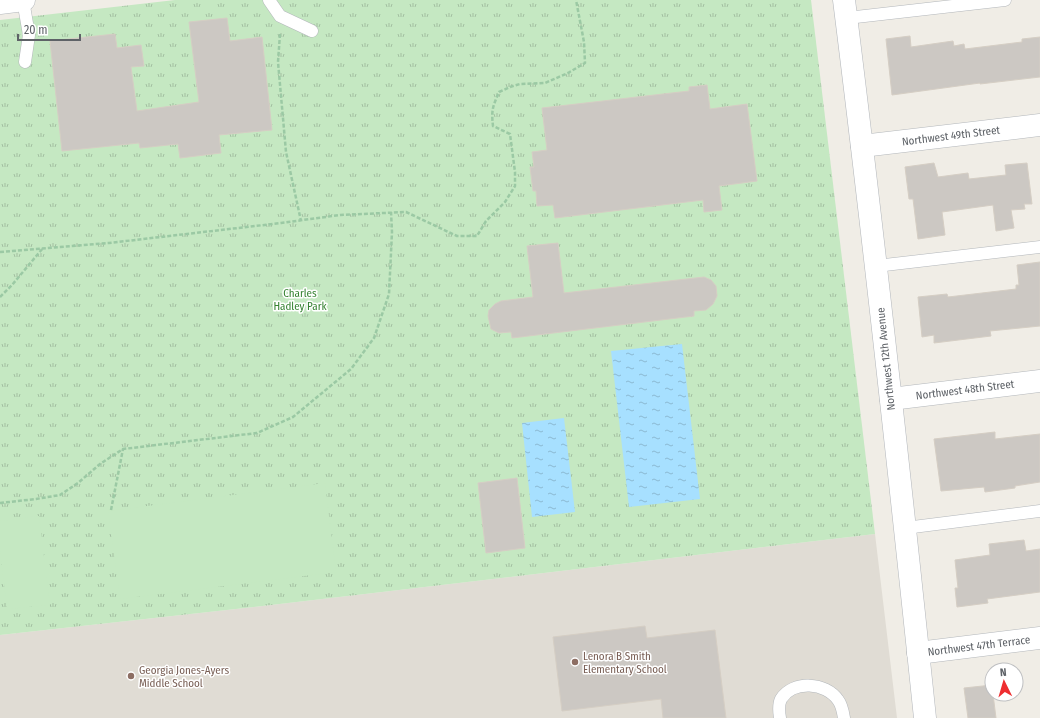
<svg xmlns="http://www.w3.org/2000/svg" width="1040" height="718" viewBox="0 0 1040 718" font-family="'Fira Sans Condensed',sans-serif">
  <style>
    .education { fill: #e0dcd4 }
    .park { fill: url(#park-tufts) }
    .pitch { fill: #c5e8c2 }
    .water { fill: url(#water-ripples) }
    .building { fill: #ccc8c3; stroke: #d5cec4 }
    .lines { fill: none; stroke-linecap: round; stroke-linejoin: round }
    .service-casing { stroke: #b3b7bb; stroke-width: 13 }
    .minor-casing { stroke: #b3b7bb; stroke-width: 23 }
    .secondary-casing { stroke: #b2b6bb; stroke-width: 23 }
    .path { stroke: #9bc9a4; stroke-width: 2.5; stroke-dasharray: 4 2; stroke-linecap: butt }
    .service { stroke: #fff; stroke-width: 12 }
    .minor { stroke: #fff; stroke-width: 22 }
    .secondary { stroke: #fff; stroke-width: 22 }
    .education-dot { fill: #8d6e63; stroke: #fff; stroke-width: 1.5 }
    .labels { text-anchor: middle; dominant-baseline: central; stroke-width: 3; stroke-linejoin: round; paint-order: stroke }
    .street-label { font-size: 11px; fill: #5e6267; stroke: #fff }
    .park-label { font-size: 11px; fill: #358231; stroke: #fff }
    .education-label { font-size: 11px; fill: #785e54; stroke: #fff; text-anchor: start }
  </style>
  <defs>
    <pattern id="park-tufts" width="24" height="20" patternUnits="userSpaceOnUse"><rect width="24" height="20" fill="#c5e8c2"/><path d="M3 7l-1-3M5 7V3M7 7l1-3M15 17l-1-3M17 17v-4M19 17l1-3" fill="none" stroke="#a3bfa1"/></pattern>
    <pattern id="water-ripples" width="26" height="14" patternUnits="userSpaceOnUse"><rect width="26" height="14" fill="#a7e0ff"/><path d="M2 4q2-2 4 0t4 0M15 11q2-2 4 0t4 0" fill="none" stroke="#8bb9d2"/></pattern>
  </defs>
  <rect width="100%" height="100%" fill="#f0ede6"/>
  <path class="education" d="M875,534L897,718H0V635L254,607Z"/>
  <path class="park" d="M175,0H811L875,534L254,607L0,635V20Z"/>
  <g class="pitch">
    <path d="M325,483L336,572L120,599L108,511Z"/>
    <path d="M39,516L50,605L7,609L0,550V521Z"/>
  </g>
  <g class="water">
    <path d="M682,344L700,499L629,507L611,351Z"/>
    <path d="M564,418L575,512L532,517L522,423Z"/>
  </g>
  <g class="building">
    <path d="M227,18L230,41L262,37L272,130L219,135L221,153L180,158L178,144L140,148L139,143L62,151L50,41L115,34L117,48L141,45L144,66L131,67L137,111L199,102L189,22Z"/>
    <path d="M910,36L911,47L953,41L954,46L964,44L965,49L1022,42V39L1040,37V77L980,84V83L892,95L886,39Z"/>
    <path d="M707,85L710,109L747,104L757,181L719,186L722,210L704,212L703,200L555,218L553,205L537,206L536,191H533L530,167H534L532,152L547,150L542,108L689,91V87Z"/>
    <path d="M934,163L938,177L968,173L969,179L1006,175L1005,165L1027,163L1032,204H1024L1025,209L1011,210L1014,228L996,231L993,205L942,212L945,235L918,239L913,199H909L905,167Z"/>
    <path d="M558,243L564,293L704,277L711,280L716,286L717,296L713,304L706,310L694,311V316L512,338L511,332L499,333L491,329L488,316L489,310L495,304L501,301L533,297L527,246Z"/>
    <path d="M1040,262V326L990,331L991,336L934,343V335L922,337L918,297L947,294L948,297L1016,289V285H1019L1017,265Z"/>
    <path d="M995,432V439L1040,434V482L1015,486V488L985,492L984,487L941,491L934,439Z"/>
    <path d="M517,478L525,548L486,553L478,483Z"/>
    <path d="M1024,540L1026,551L1040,549V592L987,599L988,603L957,607L955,588H958L955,560L990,555L989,544Z"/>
    <path d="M645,626L647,638L715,630L726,718H663L661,699L562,711L553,637Z"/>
    <path d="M992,685V694H993L996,718H968L964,688Z"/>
  </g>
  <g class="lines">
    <g class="service-casing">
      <g id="service">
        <path d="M23,0L29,35L25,62"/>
        <path d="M269,0L280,16L312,31"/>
        <path d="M847,18L1005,0"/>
        <path d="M876,266L1040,247"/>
        <path d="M905,528L1040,511"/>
        <path d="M780,718C779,712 778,705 781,699C793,680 826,682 838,700C842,705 843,712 844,718"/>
      </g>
    </g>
    <g class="minor-casing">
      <g id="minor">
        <path d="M0,3L24,0"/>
        <path d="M862,146L1040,125"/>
        <path d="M891,399L1040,381"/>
        <path d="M918,653L1040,638"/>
      </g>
    </g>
    <g class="secondary-casing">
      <path id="secondary" d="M844,0C874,239 900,478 925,718"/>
    </g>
    <g class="path">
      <path d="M280,34L278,62L286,152L301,221"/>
      <path d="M0,252L109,243L281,223L340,215L406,212L457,236H477L486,221L505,202L515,186V172L510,134L493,126C491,110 493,106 499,92L510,87L520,84L545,83L568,73L585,63L584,42L576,0"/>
      <path d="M0,297L12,285L43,248"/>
      <path d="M0,503L36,499L60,495L78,483L100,464L123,449L257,433L293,417L351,369L374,338L389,294L392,232L391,212"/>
      <path d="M111,510L123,449"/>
    </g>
    <use href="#service" class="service"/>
    <use href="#minor" class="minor"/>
    <use href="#secondary" class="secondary"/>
  </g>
  <g class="education-dot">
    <circle cx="575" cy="662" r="4"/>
    <circle cx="131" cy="676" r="4"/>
  </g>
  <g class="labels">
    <g class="street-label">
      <text transform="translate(951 136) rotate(-7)">Northwest 49th Street</text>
      <text transform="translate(886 359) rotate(-96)">Northwest 12th Avenue</text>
      <text transform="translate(965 390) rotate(-7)">Northwest 48th Street</text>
      <text transform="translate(979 646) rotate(-7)">Northwest 47th Terrace</text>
    </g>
    <g class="park-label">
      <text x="300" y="293">Charles<tspan x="300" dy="13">Hadley Park</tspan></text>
    </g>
    <g class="education-label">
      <text x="583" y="656">Lenora B Smith<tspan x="583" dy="13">Elementary School</tspan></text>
      <text x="139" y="670">Georgia Jones-Ayers<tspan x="139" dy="13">Middle School</tspan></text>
    </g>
  </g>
  <g transform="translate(1004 682) rotate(355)"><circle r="19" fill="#ffffff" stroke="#bfc0c2"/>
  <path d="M0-3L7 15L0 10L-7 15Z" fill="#ee2e30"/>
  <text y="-6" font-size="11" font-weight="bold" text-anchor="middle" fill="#5e6267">N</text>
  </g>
  <path d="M18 34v6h62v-6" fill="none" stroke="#5e6267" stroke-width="2"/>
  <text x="24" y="34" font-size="12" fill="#5e6267" stroke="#ffffff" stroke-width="3" paint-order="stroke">20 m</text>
</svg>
